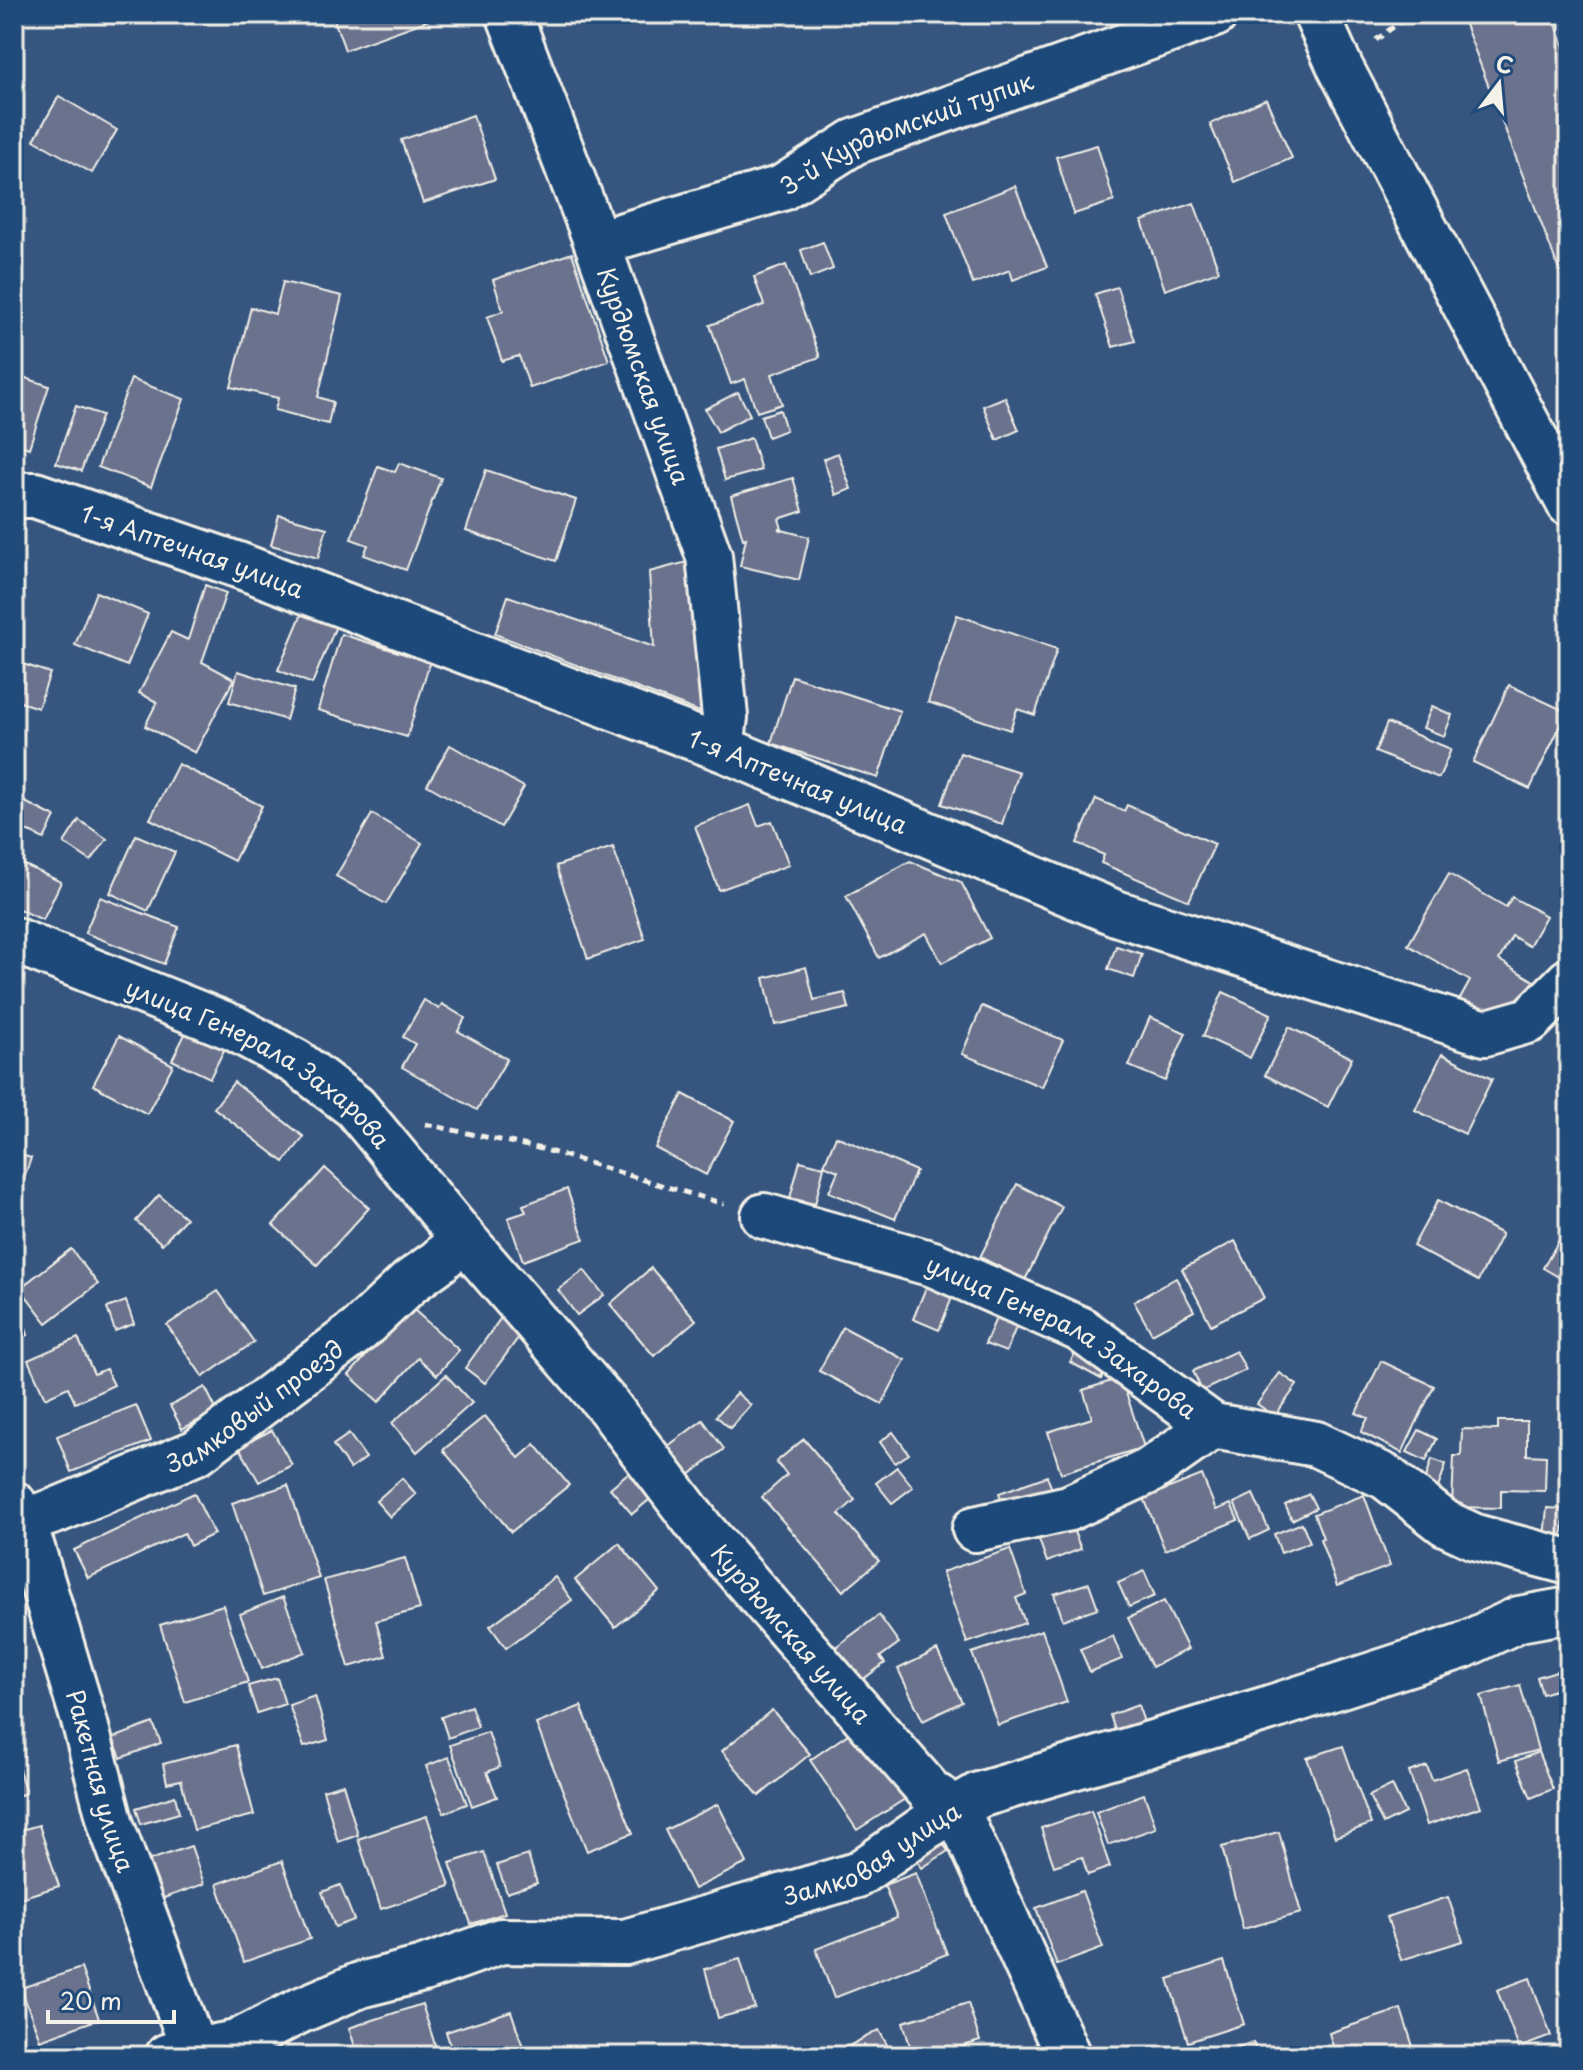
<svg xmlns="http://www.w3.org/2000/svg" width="1583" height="2070" viewBox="0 0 1583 2070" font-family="'Playpen Sans',sans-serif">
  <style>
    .building { fill: #6b728e; stroke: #f4f1e8; stroke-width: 2 }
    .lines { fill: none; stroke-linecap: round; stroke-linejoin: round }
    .minor-casing { stroke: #f4f1e8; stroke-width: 50 }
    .path { stroke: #f4f1e8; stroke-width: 5; stroke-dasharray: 8 6; stroke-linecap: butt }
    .minor { stroke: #1f4a7a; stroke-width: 44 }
    .labels { text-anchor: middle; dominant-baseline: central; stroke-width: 6; stroke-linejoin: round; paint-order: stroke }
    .street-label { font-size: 24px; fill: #f4f1e8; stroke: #1f4a7a }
  </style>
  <rect width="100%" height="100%" fill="#365680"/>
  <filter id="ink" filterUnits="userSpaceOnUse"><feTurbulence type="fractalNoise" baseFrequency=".0125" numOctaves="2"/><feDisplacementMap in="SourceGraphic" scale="16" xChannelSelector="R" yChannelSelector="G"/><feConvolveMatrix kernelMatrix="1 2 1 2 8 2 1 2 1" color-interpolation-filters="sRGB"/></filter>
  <g filter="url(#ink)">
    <g class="building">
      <path d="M332,14H430L432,19L345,50Z"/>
      <path d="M1461,14H1552L1569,60V296Z"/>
      <path d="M59,96L117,130L92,173L34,140Z"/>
      <path d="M1266,99L1292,158L1235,182L1210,124Z"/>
      <path d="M473,115L495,179L423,203L401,140Z"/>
      <path d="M1097,145L1114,201L1074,214L1056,157Z"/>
      <path d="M1015,186L1047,267L1013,280L1010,270L973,284L946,213Z"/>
      <path d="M1194,203L1219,271L1165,290L1142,221Z"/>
      <path d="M823,242L833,269L810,278L801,250Z"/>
      <path d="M572,253L609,361L530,388L519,356L502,361L487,317L503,311L493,280Z"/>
      <path d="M786,265L820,357L772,374L782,404L757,412L745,379L731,384L710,325L764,305L754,277Z"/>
      <path d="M283,282L342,296L318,397L333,402L328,424L275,410L278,398L231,387L251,307L275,314Z"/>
      <path d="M1117,287L1135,341L1113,347L1095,294Z"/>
      <path d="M14,374L49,386L29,448L14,443Z"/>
      <path d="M131,379L184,399L151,487L98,467Z"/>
      <path d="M738,392L750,415L718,432L705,409Z"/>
      <path d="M1005,397L1019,430L997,440L983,406Z"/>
      <path d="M76,406L102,415L81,471L56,463Z"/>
      <path d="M780,410L786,430L768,437L761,416Z"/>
      <path d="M751,438L761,470L725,480L716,449Z"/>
      <path d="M838,453L851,489L836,495L823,459Z"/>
      <path d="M399,463L441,478L406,570L364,555L368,545L351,539L378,466L395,472Z"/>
      <path d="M486,470L576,500L556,561L466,531Z"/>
      <path d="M793,478L803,511L779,519L782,529H778L809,537L799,580L740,566L746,538L743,539L731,496Z"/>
      <path d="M279,515L327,528L318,558L271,545Z"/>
      <path d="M691,561L705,714L495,634L508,596L654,647L649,572Z"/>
      <path d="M205,585L226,593L202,662L234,679L195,753L145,726L157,702L139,693L171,632L188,640Z"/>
      <path d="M96,592L148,614L127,666L75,645Z"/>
      <path d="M303,611L336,626L312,684L278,670Z"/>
      <path d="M957,615L1057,649L1035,715L1017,709L1010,730L928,702Z"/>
      <path d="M341,634L430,662L407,737L318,710Z"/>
      <path d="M14,661L50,673L38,708L14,700Z"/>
      <path d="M238,671L295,689L286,720L229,702Z"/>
      <path d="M792,676L900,711L878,778L771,743Z"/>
      <path d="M1509,685L1567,712L1530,789L1473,762Z"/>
      <path d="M1432,706L1452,715L1444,736L1423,728Z"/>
      <path d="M1387,723L1451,749L1439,778L1375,752Z"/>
      <path d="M450,745L524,787L501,827L427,785Z"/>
      <path d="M960,753L1019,772L1002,824L942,804Z"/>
      <path d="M178,764L262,806L234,861L150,819Z"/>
      <path d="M1096,799L1124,811L1127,805L1215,844L1189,901L1101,863L1104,855L1077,843Z"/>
      <path d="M21,800L55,817L44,839L14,825V815Z"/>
      <path d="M750,805L758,826L772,821L789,865L719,890L695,826Z"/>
      <path d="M372,814L422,843L386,904L336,876Z"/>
      <path d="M79,820L107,839L91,861L64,843Z"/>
      <path d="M136,835L175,852L148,911L110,893Z"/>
      <path d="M613,847L645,939L588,959L556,866Z"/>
      <path d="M14,860L61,882L43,920L14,907Z"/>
      <path d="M910,861L961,882L990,938L942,963L926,933L879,958L846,896Z"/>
      <path d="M1449,874L1506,907L1512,897L1546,916L1529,946L1512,936L1499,960L1534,981L1524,997L1487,1009L1459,1001L1470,981L1408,945Z"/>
      <path d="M100,897L179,927L164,964L85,933Z"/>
      <path d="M1116,946L1142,954L1134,978L1108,969Z"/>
      <path d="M806,967L814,1000L845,993L849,1008L775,1025L764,978Z"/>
      <path d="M1223,992L1271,1014L1250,1058L1203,1036Z"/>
      <path d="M424,1000L439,1009L442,1004L465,1018L458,1031L507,1059L477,1110L402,1067L415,1044L403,1037Z"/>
      <path d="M982,1006L1063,1040L1042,1087L962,1054Z"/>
      <path d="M1150,1017L1186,1033L1165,1081L1129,1066Z"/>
      <path d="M1289,1027L1352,1058L1328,1107L1265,1075Z"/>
      <path d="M188,1028L226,1046L210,1078L172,1060Z"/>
      <path d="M119,1036L173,1065L147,1114L93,1085Z"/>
      <path d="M1442,1054L1492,1079L1465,1134L1415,1110Z"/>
      <path d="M234,1082L304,1137L284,1162L214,1108Z"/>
      <path d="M683,1094L734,1121L706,1175L655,1148Z"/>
      <path d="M836,1136L916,1171L895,1219L829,1192L838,1171L824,1165Z"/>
      <path d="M14,1153L31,1158L14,1208Z"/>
      <path d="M800,1161L824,1167L815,1204L790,1198Z"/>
      <path d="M325,1168L369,1208L317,1265L273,1225Z"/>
      <path d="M1017,1184L1062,1207L1025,1280L980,1257Z"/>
      <path d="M567,1189L584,1239L523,1261L508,1218L526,1212L523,1205Z"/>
      <path d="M159,1195L186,1218L162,1244L136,1221Z"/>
      <path d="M1438,1200L1502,1234L1478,1281L1413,1246Z"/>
      <path d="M1569,1223V1283L1543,1268Z"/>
      <path d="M1235,1241L1264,1298L1211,1325L1182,1269Z"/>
      <path d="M71,1249L98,1284L47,1323L20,1288Z"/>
      <path d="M651,1268L696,1320L654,1356L610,1304Z"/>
      <path d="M584,1270L604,1295L577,1315L558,1290Z"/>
      <path d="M1176,1278L1194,1311L1152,1334L1134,1302Z"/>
      <path d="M927,1285L953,1295L939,1330L913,1319Z"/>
      <path d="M218,1291L254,1342L203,1377L167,1325Z"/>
      <path d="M126,1301L134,1324L115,1331L107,1308Z"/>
      <path d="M405,1302L459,1350L437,1375L418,1358L379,1402L349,1375L382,1338Z"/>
      <path d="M999,1311L1019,1320L1006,1352L985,1344Z"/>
      <path d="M21,1315L28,1335L14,1340V1317Z"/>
      <path d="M503,1315L524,1330L485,1383L465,1368Z"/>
      <path d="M843,1327L905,1360L882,1404L819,1371Z"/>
      <path d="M78,1338L94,1374L106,1369L114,1385L75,1403L68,1387L45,1398L28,1360Z"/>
      <path d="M1079,1347L1109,1363L1101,1379L1070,1362Z"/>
      <path d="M1236,1351L1246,1370L1202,1391L1193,1371Z"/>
      <path d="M1381,1361L1434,1386L1402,1453L1361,1432L1368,1418L1356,1413Z"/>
      <path d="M1280,1373L1297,1385L1275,1416L1257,1404Z"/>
      <path d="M446,1375L472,1403L417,1452L392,1423Z"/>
      <path d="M1121,1378L1144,1447L1061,1473L1048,1432L1092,1418L1083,1390Z"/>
      <path d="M205,1387L217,1411L182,1429L170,1406Z"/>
      <path d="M737,1393L751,1405L730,1428L716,1416Z"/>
      <path d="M136,1405L151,1441L71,1472L57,1436Z"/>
      <path d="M485,1416L519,1458L535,1444L569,1485L511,1532L443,1450Z"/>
      <path d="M703,1420L724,1449L689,1475L668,1446Z"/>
      <path d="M1498,1421H1527V1455L1546,1456L1545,1491L1501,1490V1508L1452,1507L1454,1456H1461L1462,1429L1498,1430Z"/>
      <path d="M272,1430L292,1465L259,1482L239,1447Z"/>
      <path d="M1419,1430L1437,1439L1426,1461L1407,1452Z"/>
      <path d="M893,1432L909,1454L895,1463L880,1442Z"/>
      <path d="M349,1434L366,1458L350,1469L333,1445Z"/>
      <path d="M804,1439L855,1500L839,1514L879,1561L843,1591L762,1497L787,1475L776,1462Z"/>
      <path d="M1432,1459L1446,1464L1437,1491L1423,1487Z"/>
      <path d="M897,1467L913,1487L892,1503L876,1483Z"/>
      <path d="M634,1468L655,1495L632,1514L610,1488Z"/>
      <path d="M1202,1475L1216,1510L1231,1504L1238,1520L1165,1550L1144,1498Z"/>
      <path d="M1047,1476L1054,1495L1006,1512L999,1493Z"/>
      <path d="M402,1478L416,1494L390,1517L376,1501Z"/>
      <path d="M288,1485L319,1578L263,1596L232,1503Z"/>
      <path d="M194,1493L214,1534L190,1546L184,1533L88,1578L74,1550Z"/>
      <path d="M1253,1494L1269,1530L1250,1539L1234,1503Z"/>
      <path d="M1309,1494L1316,1508L1292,1520L1285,1505Z"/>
      <path d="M1364,1495L1390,1566L1337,1586L1320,1539L1323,1538L1314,1514Z"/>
      <path d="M1547,1508L1565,1509L1562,1538L1544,1537Z"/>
      <path d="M1070,1522L1081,1549L1047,1562L1037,1534Z"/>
      <path d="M1302,1523L1310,1542L1281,1553L1274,1534Z"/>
      <path d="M619,1543L659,1591L615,1627L575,1580Z"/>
      <path d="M1010,1549L1026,1594L1016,1598L1025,1623L967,1643L942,1572Z"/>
      <path d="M405,1558L420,1609L376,1621L386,1656L349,1667L324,1580Z"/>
      <path d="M1144,1571L1155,1596L1129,1607L1118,1583Z"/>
      <path d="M555,1577L572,1600L506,1648L490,1626Z"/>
      <path d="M1089,1583L1098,1608L1063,1620L1054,1594Z"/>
      <path d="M283,1597L305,1652L262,1669L240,1614Z"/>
      <path d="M1164,1601L1188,1649L1152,1667L1128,1618Z"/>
      <path d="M223,1605L248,1682L185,1702L160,1625Z"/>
      <path d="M879,1615L899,1643L880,1657L885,1663L858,1683L833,1649Z"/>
      <path d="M1042,1630L1067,1702L998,1725L972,1653Z"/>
      <path d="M1113,1636L1122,1659L1090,1672L1080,1649Z"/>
      <path d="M937,1650L962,1702L923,1721L898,1669Z"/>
      <path d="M1569,1667V1726L1558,1689L1542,1694L1537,1677Z"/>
      <path d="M277,1678L285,1704L257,1713L248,1686Z"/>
      <path d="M1520,1685L1538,1750L1499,1761L1481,1696Z"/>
      <path d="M315,1696L328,1740L304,1747L289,1705Z"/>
      <path d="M1138,1705L1145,1725L1116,1733L1110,1715Z"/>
      <path d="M471,1706L478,1727L448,1738L441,1717Z"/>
      <path d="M581,1706L633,1833L587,1851L536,1724Z"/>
      <path d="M772,1710L810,1754L759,1796L722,1751Z"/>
      <path d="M153,1723L161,1743L121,1758L113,1738Z"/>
      <path d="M860,1726L908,1797L857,1830L810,1760Z"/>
      <path d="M488,1732L500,1767L487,1772L497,1797L472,1806L450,1745Z"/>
      <path d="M236,1745L254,1815L194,1830L181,1780L167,1783L163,1764Z"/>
      <path d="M1343,1746L1371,1824L1335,1837L1307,1758Z"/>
      <path d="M1538,1752L1553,1789L1531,1798L1516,1761Z"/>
      <path d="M449,1757L467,1804L444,1813L426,1766Z"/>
      <path d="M17,1763L26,1793L14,1797V1764Z"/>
      <path d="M1427,1766L1432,1780L1467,1768L1481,1807L1427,1825L1409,1772Z"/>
      <path d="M343,1784L358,1835L338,1842L323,1790Z"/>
      <path d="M1392,1785L1405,1813L1383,1824L1369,1796Z"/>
      <path d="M1144,1794L1156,1828L1108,1845L1096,1812Z"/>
      <path d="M175,1796L179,1813L141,1824L136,1808Z"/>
      <path d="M718,1804L747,1863L694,1889L665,1830Z"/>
      <path d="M1091,1811L1110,1867L1088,1875L1082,1857L1054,1866L1041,1828Z"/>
      <path d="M427,1816L450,1886L381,1909L358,1839Z"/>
      <path d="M39,1825L59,1886L14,1900V1832Z"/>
      <path d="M1279,1832L1301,1913L1243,1929L1222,1847Z"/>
      <path d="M937,1834L948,1851L922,1868L911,1852Z"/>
      <path d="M191,1846L204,1884L161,1899L147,1861Z"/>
      <path d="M484,1852L505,1913L471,1924L450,1863Z"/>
      <path d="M528,1855L537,1883L507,1893L497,1865Z"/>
      <path d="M282,1861L310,1939L244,1962L217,1884Z"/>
      <path d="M916,1873L947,1954L834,1998L816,1949L897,1918L884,1885Z"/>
      <path d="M340,1885L354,1920L335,1927L322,1892Z"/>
      <path d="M1082,1891L1103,1948L1057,1965L1036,1908Z"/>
      <path d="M1448,1897L1463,1941L1401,1960L1387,1917Z"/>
      <path d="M740,1959L755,2008L718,2018L705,1969Z"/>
      <path d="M1224,1961L1244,2024L1188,2042L1168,1979Z"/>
      <path d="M81,1968L99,2019L40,2040L21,1988Z"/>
      <path d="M1530,1978L1551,2036L1519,2048L1497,1990Z"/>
      <path d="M968,2003L980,2041L931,2056H913L903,2022Z"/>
      <path d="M422,2004L436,2048L410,2056H358L349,2028Z"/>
      <path d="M1401,2009L1416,2056H1324L1335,2053L1329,2033Z"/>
      <path d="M511,2011L526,2056H454L446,2032Z"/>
      <path d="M879,2030L893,2056H830Z"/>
      <path d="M1253,2042L1258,2056H1226L1224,2052Z"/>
    </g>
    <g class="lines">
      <g class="minor-casing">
        <g id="minor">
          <path id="s1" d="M509,14L597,243L709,556L725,717L721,748"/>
          <path d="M1316,14L1340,67L1569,503"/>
          <path id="s2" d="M597,243L782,188L854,142L1215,14"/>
          <path id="s3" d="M14,495H35L238,565L721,748L1116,913L1485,1033L1530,1020L1569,981"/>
          <path id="s4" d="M14,940L234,1028L296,1062L355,1107L463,1238L609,1407L702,1530L931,1793L956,1808L1068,2056"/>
          <path id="s5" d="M764,1216L933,1264L1080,1329L1213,1426L1316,1444L1386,1477L1445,1523L1475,1537L1569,1562"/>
          <path id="s6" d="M14,1504L32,1548L85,1724L111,1825L196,2056"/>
          <path id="s7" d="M14,1524L55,1511L197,1452L359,1330L410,1282L439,1261L463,1238"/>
          <path d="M975,1529L1069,1508L1149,1471L1213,1426"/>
          <path id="s8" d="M168,2056L236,2043L301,2010L360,1985L423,1969L501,1941L625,1942L857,1875L927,1826L979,1795L1267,1709L1462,1646L1519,1619L1569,1610"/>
        </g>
      </g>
      <g class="path">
        <path d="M1376,40L1401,21L1398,14"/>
        <path d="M425,1124L542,1149L724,1204"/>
      </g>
      <use href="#minor" class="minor"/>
    </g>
  </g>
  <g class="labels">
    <g class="street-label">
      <text stroke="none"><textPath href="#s2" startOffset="330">3-й Курдюмский тупик</textPath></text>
      <text stroke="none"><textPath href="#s1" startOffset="386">Курдюмская улица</textPath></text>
      <text stroke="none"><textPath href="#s3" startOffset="188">1-я Аптечная улица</textPath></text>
      <text stroke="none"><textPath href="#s3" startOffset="836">1-я Аптечная улица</textPath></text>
      <text stroke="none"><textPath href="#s4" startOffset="276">улица Генерала Захарова</textPath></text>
      <text stroke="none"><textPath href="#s5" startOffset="324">улица Генерала Захарова</textPath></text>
      <text stroke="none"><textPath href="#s7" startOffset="270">Замковый проезд</textPath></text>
      <text stroke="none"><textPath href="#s4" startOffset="1066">Курдюмская улица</textPath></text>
      <text stroke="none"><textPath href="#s6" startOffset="290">Ракетная улица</textPath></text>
      <text stroke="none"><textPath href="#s8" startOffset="742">Замковая улица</textPath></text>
    </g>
  </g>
  <rect width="1583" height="2070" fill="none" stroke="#1f4a7a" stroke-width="48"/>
  <rect x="24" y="24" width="1535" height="2022" fill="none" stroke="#f4f1e8" stroke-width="3" filter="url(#ink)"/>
  <g transform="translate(1499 84) rotate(16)" stroke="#1f4a7a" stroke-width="6" paint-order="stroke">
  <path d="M0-6L14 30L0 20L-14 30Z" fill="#f4f1e8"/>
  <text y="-12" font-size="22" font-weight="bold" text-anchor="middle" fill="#f4f1e8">С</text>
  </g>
  <path d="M48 2010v12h126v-12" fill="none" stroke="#f4f1e8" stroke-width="4"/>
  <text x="60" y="2010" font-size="24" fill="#f4f1e8" stroke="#1f4a7a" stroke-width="6" paint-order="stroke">20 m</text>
</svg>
